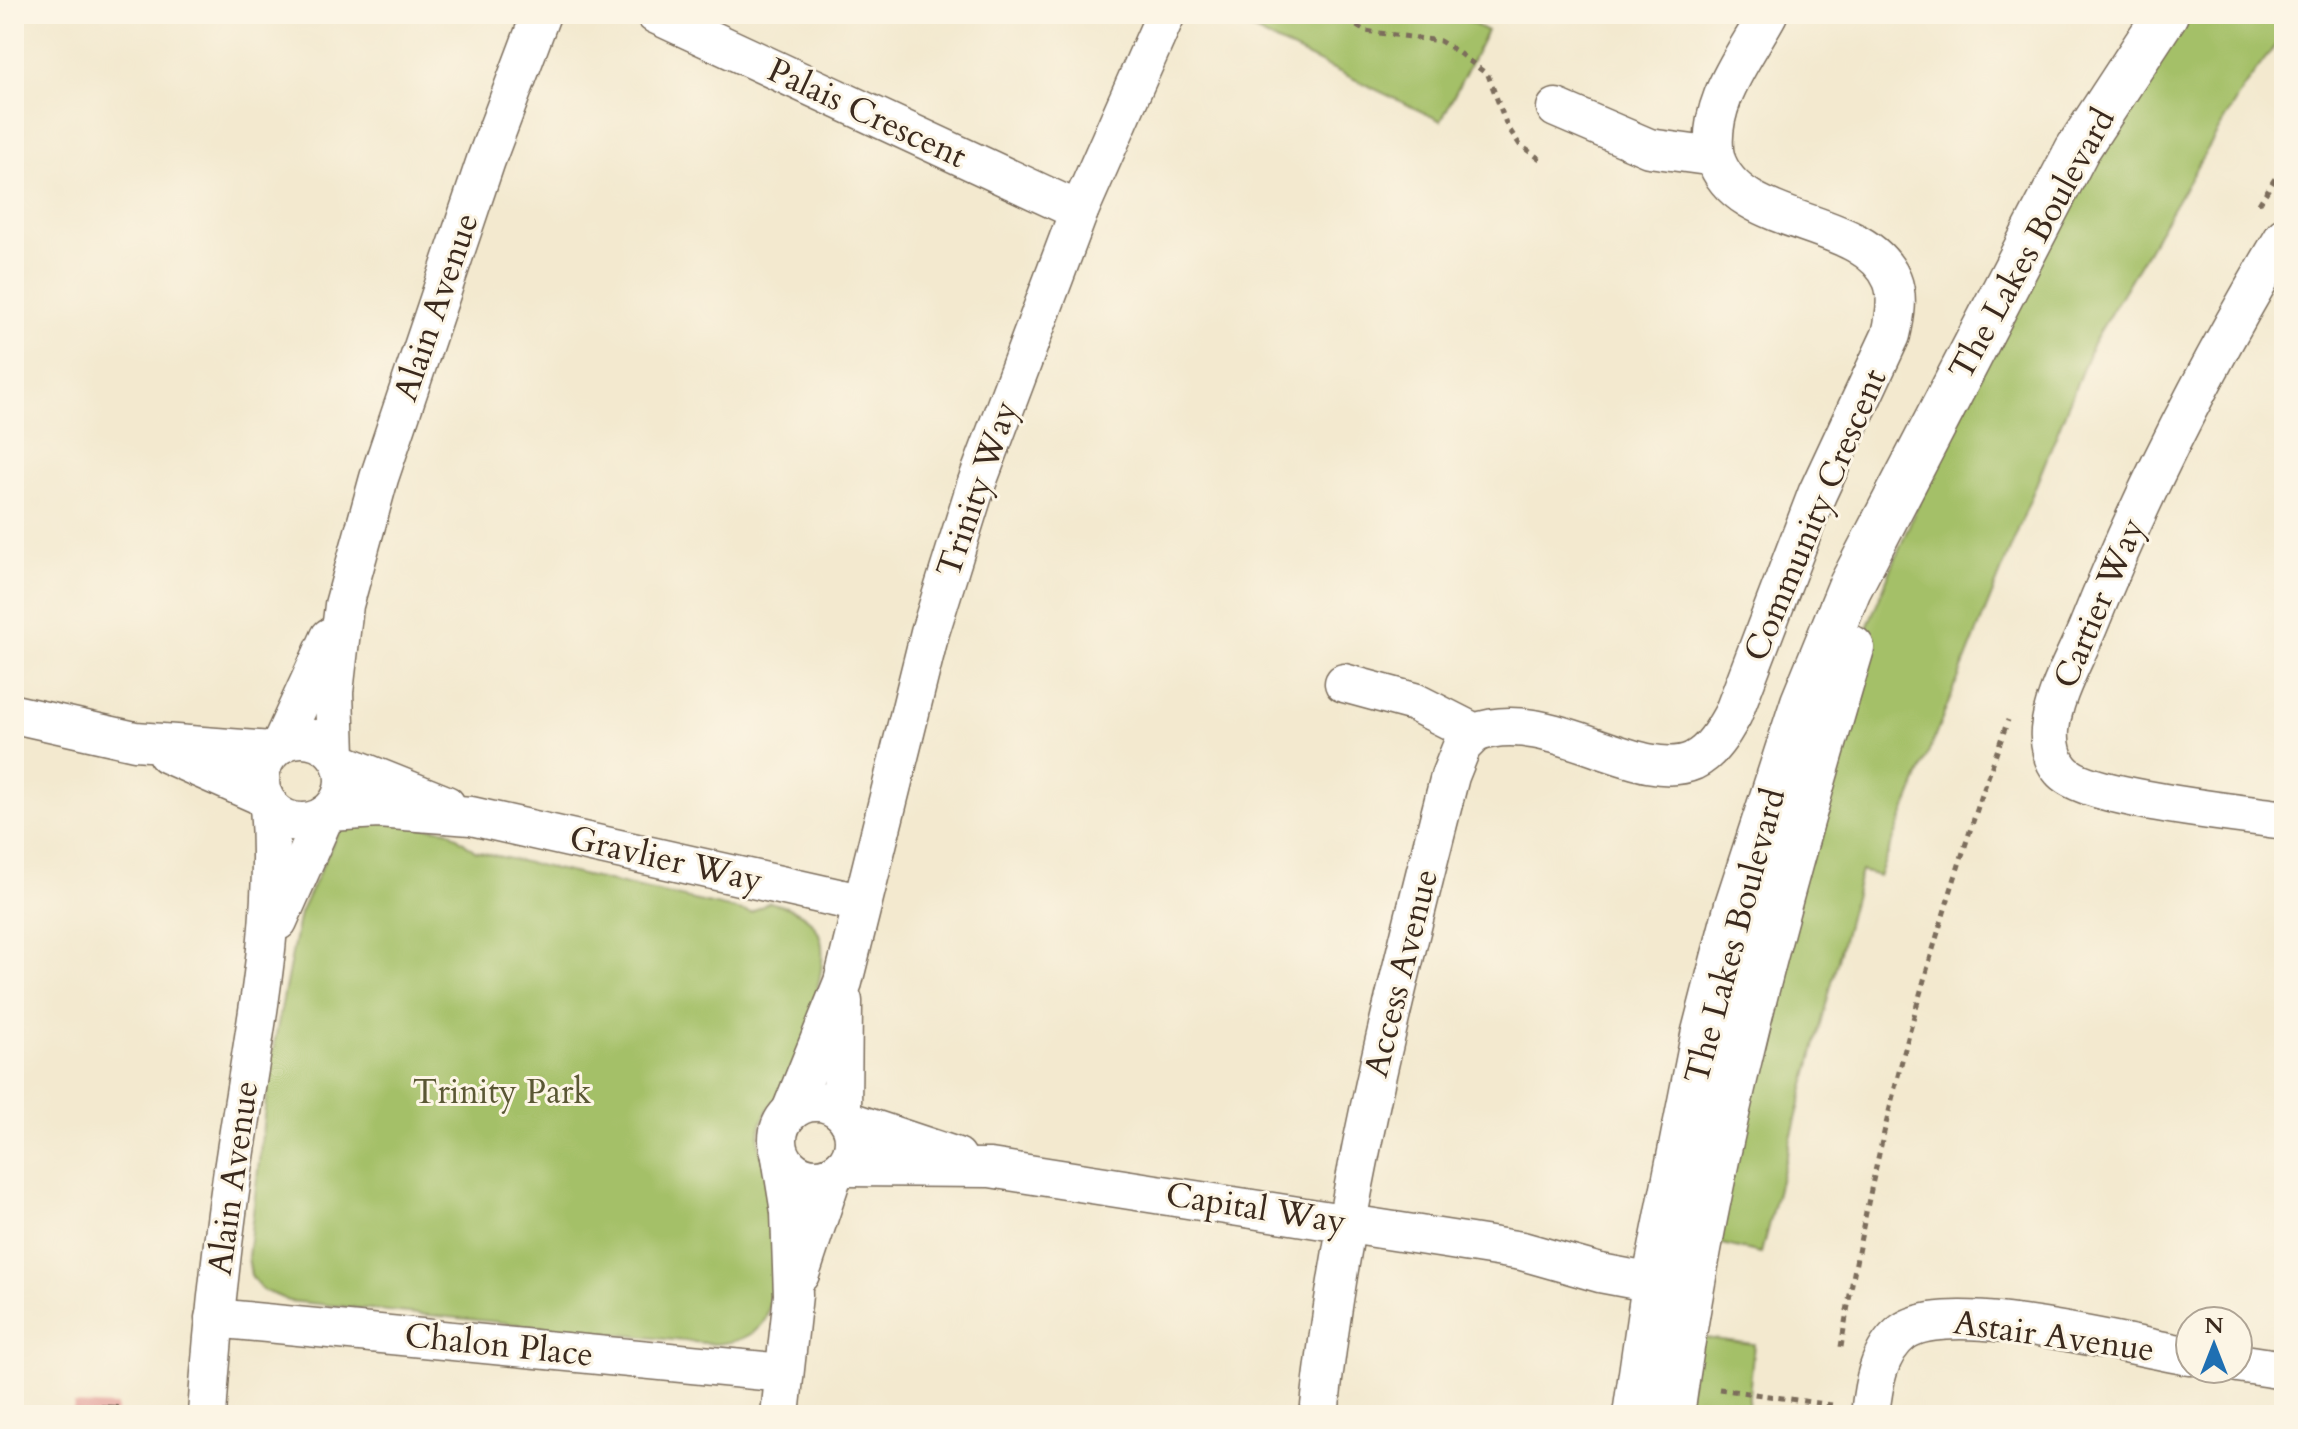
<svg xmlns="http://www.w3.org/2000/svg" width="2298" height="1429" viewBox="0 0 2298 1429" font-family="Cardo,serif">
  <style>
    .green { fill: #a4c067; stroke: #707542; stroke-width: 2 }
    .building { fill: #de8d8a }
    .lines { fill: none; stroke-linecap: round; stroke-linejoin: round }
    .minor-casing { stroke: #7b6d5c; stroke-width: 41 }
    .tertiary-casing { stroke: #7b6d5c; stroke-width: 47 }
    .path { stroke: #7b6d5c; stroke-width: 5; stroke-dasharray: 6 6; stroke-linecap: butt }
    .minor { stroke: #fff; stroke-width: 38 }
    .tertiary { stroke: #fff; stroke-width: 44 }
    .labels { text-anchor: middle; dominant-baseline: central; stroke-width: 6; stroke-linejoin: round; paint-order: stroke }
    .street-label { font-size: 34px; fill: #3b2a1e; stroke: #fcf5e5 }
    .park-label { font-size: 34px; fill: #5a5734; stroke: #fcf5e5 }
  </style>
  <rect width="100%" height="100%" fill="#fcf5e5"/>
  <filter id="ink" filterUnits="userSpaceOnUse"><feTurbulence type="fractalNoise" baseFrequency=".0125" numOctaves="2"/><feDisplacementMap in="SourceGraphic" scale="16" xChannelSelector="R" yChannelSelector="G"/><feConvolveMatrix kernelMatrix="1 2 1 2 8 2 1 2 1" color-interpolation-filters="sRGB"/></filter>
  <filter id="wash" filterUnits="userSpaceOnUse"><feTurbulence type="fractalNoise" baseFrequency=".006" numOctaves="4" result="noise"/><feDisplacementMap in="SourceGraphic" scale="32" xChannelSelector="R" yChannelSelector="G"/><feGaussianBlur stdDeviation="1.8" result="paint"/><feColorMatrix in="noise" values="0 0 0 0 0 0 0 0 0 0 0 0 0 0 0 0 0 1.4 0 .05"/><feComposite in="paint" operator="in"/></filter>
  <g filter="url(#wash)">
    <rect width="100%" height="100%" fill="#f3e9cf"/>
    <g class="green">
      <path d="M1240,14H1454L1487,31L1441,121L1236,22Z"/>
      <path d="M2184,14H2284V34L2244,87L2093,343L1879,876L1861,871L1761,1253L1713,1242L1806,848L1866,630L1940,450L2058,220Z"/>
      <path d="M355,819L448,830L475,851L751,913L769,902C837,917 826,955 812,1010C807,1028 805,1051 797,1069C785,1094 761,1106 759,1137C758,1153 766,1164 770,1178C778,1201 776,1304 763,1323C751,1339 732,1343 714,1344L289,1301L261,1289L251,1275L248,1257L270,1065L300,913L340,828Z"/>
      <path d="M1697,1337L1754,1344L1747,1415H1685Z"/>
    </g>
    <g id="blocks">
      <path class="building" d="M74,1404L117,1406V1415H14V1408L73,1411Z"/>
    </g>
  </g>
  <g filter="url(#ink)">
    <use href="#blocks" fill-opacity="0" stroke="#7b6d5c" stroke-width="2"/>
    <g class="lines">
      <g class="minor-casing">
        <g id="minor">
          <path d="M655,14L1079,211"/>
          <path d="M1715,157C1706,104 1744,58 1768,14"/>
          <path d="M2284,237C2209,362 2142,492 2088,627C2075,659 2053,695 2050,730C2049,743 2052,760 2061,770C2084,799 2241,813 2284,820"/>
          <path d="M1344,683L1414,702L1475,733C1549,705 1639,785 1693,761C1712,752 1723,732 1733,714L1817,494L1891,335C1895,318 1899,297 1892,280C1864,213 1737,231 1715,157L1649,148L1556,108"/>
          <path d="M14,714L135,741L272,751"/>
          <circle cx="302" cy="780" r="42"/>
          <path d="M281,744L330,637"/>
          <path d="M167,754L264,797"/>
          <path d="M336,755L334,692L344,605L379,478L486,160L541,14"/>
          <path d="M341,763L446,805"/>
          <path d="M330,812L378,809L471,816L860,903"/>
          <path d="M278,921L325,815"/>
          <circle cx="816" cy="1140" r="38"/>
          <path d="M791,1111L843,982L930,632L976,485L1079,211L1166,14"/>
          <path d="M842,1112L843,1001"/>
          <path d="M849,1121L957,1157"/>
          <path d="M843,1167L990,1168L1522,1251L1600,1273L1685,1289"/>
          <path d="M800,1274L833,1174"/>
          <path d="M214,1318L784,1373"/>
          <path d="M2238,1363L2284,1370"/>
          <path d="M207,1415C213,1320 224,1225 239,1131C256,1023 278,916 269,805"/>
          <path d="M780,1415L793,1295L790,1212L781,1157"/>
          <path d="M1319,1415C1342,1197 1396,987 1450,776L1462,746L1475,733"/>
          <path d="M1870,1415C1873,1386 1878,1351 1903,1332C1949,1298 2130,1346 2190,1356"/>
        </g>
      </g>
      <g class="tertiary-casing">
        <g id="tertiary">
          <path d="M1635,1415L1654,1284L1703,1036L1737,905L1803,702L1849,589L2077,150L2166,14"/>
          <path d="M1672,1415C1707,1155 1777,900 1852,648"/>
        </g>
      </g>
      <g class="path">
        <path d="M1336,14L1365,31L1440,41L1456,51L1488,75L1507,126L1520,145L1540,159"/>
        <path d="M2259,204L2284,164"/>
        <path d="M1841,1347C1876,1131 1935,925 2008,720"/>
        <path d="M1719,1389L1832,1405"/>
      </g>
      <use href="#minor" class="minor"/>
      <use href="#tertiary" class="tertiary"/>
    </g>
  </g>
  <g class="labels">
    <g class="street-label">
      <text transform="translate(867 113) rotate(25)">Palais Crescent</text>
      <text transform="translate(2032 244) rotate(-61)">The Lakes Boulevard</text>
      <text transform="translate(436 307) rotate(-71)">Alain Avenue</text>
      <text transform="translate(977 489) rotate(-71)">Trinity Way</text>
      <text transform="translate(1815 515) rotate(-67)">Community Crescent</text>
      <text transform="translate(2099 603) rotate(-67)">Cartier Way</text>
      <text transform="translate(666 859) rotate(13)">Gravlier Way</text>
      <text transform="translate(1735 936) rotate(-75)">The Lakes Boulevard</text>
      <text transform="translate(1401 973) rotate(-76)">Access Avenue</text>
      <text transform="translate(233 1178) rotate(-82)">Alain Avenue</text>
      <text transform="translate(1256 1208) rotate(9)">Capital Way</text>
      <text transform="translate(2054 1336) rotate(8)">Astair Avenue</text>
      <text transform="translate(499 1345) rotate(6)">Chalon Place</text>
    </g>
    <g class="park-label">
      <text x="502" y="1092">Trinity Park</text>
    </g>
  </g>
  <rect width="2298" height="1429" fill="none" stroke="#fcf5e5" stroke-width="48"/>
  <g transform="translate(2214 1345)"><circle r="38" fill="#fcf5e5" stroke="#afa495" stroke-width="2"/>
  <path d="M0-6L14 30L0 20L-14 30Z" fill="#1f6fb2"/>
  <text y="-12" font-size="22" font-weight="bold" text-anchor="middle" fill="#3b2a1e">N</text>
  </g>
</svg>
